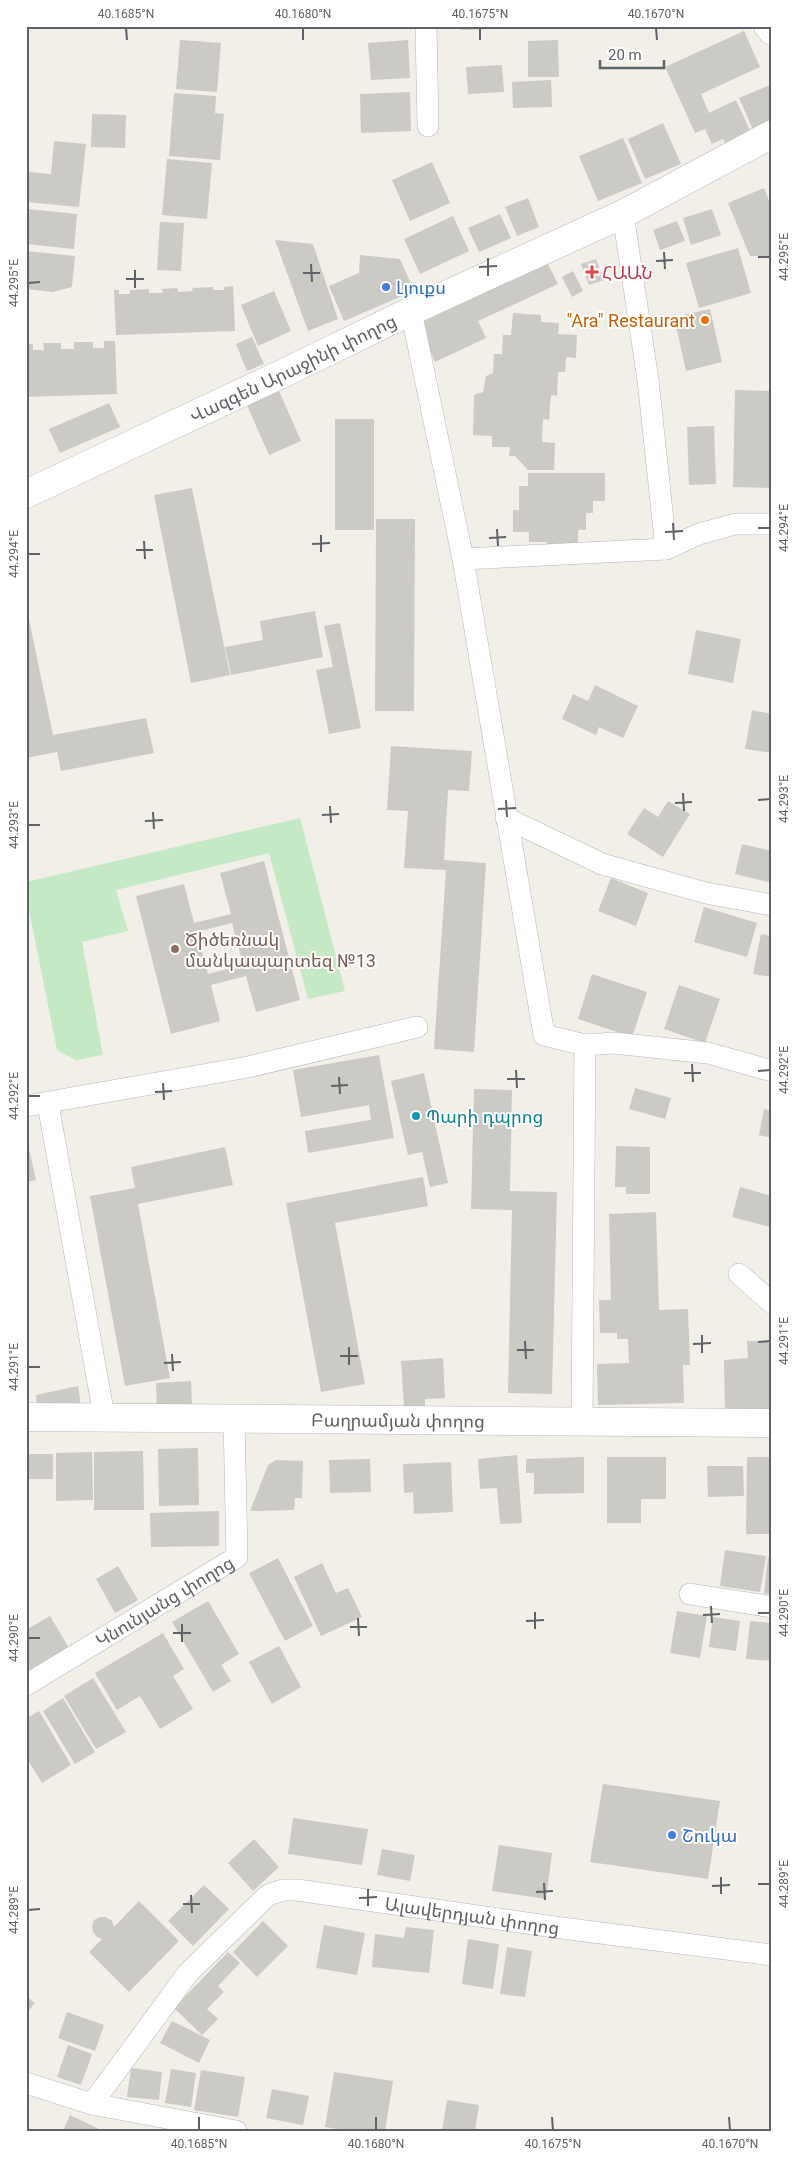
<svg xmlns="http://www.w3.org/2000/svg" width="798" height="2157" viewBox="0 0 798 2157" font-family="Roboto,'Noto Sans Armenian',sans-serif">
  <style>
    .green { fill: #c5e8c5 }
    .building { fill: #cccac5; fill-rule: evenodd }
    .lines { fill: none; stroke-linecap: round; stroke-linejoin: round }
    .street-casing { stroke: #b5b8bc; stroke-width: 22 }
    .secondary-casing { stroke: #b6babf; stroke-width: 29 }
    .street { stroke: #fff; stroke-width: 21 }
    .secondary { stroke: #fff; stroke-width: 28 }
    .ticks { fill: none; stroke: #5f6368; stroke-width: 2 }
    .health-dot { fill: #e0444e; stroke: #fff; stroke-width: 2 }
    .shop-dot { fill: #3f7fe0; stroke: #fff; stroke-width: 2 }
    .food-dot { fill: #e8710a; stroke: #fff; stroke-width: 2 }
    .education-dot { fill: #8d6e63; stroke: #fff; stroke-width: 2 }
    .culture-dot { fill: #0f9aa8; stroke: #fff; stroke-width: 2 }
    .labels { text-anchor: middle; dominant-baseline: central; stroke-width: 4; stroke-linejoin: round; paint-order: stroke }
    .health-label { font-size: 18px; fill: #be3a42; stroke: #fff; text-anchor: start }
    .shop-label { font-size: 18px; fill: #366cbe; stroke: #fff; text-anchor: start }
    .food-label { font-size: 18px; fill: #c56008; stroke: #fff; text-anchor: end }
    .street-label { font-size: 18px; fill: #5f6368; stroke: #fff }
    .education-label { font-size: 18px; fill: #785e54; stroke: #fff; text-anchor: start }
    .culture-label { font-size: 18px; fill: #0d838f; stroke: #fff; text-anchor: start }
    .neatline { fill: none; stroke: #5f6368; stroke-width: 2 }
    .ticks-label { font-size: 12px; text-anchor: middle; fill: #5f6368 }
  </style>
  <rect width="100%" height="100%" fill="#f1efe8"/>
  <path class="green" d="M300,818L345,991L308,999L269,853L116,890L128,931L82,942L103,1055L76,1060L57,1050L26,895V882Z"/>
  <g class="building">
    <path d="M461,26H488V29L461,30Z"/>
    <path d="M744,31L760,67L701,94L709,113L736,100L753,137L728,148L723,139L712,144L705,129L695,133L665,67Z"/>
    <path d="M180,40L221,43L217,92L176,89Z"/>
    <path d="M408,40L410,78L371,80L368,43Z"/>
    <path d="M558,40L559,77H528V41Z"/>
    <path d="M502,65L504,92L468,94L466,67Z"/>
    <path d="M551,80L552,107L513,108L512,82Z"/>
    <path d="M772,84V126L755,134L739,98Z"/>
    <path d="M410,92L411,131L361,133L360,94Z"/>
    <path d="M174,93L216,96L215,113L224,114L220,160L169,156Z"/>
    <path d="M92,114L126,115L125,148L91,147Z"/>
    <path d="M663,123L681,164L645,179L628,139Z"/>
    <path d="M623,138L642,183L598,201L579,156Z"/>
    <path d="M54,141L86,144L79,207L26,202L29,172L51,174Z"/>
    <path d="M167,159L212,163L207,219L162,215Z"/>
    <path d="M432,162L450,203L410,221L392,180Z"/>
    <path d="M764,188L772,208V256H750L728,203Z"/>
    <path d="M528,198L539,227L517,236L505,207Z"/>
    <path d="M28,209L77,214L74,249L26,244Z"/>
    <path d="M712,209L721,235L691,245L683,218Z"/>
    <path d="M500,214L511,238L479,252L468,228Z"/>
    <path d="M453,216L469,251L420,274L404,239Z"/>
    <path d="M677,221L685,241L660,250L653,230Z"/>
    <path d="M160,222L184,223L181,271L157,270Z"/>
    <path d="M275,240L313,244L338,319L308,331Z"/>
    <path d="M738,248L751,293L699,308L686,263Z"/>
    <path d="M26,251L75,256L72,287L53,292L26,289Z"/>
    <path d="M360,255L400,259L414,291L344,321L329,286L359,273Z"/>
    <path d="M596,259L604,280L589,285L581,264Z"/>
    <path d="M548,264L558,284L478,321L486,338L435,362L418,324Z"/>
    <path d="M573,271L583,291L572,297L562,277Z"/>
    <path d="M233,286L235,331L116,335L114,290H119V294H130V290L149,289V293H163L162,289L178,288V292L193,291L192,288L213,287V290H224V287Z"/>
    <path d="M274,291L291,331L258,346L241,305Z"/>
    <path d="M710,309L722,362L686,371L674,317Z"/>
    <path d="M513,313L541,315V322L559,323L558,334L577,335L576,358L566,357L565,372H558L557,396L551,395L549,420L543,419L542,442L555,443L554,470H528L515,456H509L510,447H492V436L473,435L474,395L483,392L486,376L493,373L494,354H502L503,335H511Z"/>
    <path d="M252,337L264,364L247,371L236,344Z"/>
    <path d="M104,341H115L117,394L26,397V344H33V350H44L43,343H61V349H74V342H93V348H104Z"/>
    <path d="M735,390L770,391L772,488L733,487Z"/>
    <path d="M279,391L301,441L269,455L247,405Z"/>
    <path d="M109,403L120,427L60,453L49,429Z"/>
    <rect x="335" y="419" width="39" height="111"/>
    <path d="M714,426L716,484L689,485L687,427Z"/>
    <path d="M528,473H605V501H593V513H586V530H578V550H547V542H529V532H513V510H519V486H528Z"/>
    <path d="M192,488L230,675L191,683L154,495Z"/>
    <path d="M376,519H415L414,711H375Z"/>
    <path d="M26,605L53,735L146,718L154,753L61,771L57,752L26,758Z"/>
    <path d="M315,611L323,657L231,675L225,647L263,640L260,621Z"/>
    <path d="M340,623L361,728L329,734L316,670L333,667L324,626Z"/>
    <path d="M696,630L741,639L733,683L688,674Z"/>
    <path d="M595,685L638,706L623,738L599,727L596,735L562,719L573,694L588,701Z"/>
    <path d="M752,710L772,714V753L745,749Z"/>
    <path d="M391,746L472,751L469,791L448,790L444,860L486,863L474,1052L434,1049L446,870L404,868L408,811L387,810Z"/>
    <path d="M668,801L690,814L663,857L627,834L644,808L658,817Z"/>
    <path d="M742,844L772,851V883L735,874Z"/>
    <path d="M264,861L300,1000L256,1012L246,976L211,985L220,1021L171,1034L136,896L184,884L194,923L231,914L220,873ZM232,923L243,965L208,974L197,932Z"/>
    <path d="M611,878L648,893L636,926L598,911Z"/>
    <path d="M704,907L757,923L747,957L694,942Z"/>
    <path d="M761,934L772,936V977L753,974Z"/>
    <path d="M592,974L647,992L632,1037L578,1019Z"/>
    <path d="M679,985L720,999L705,1043L664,1029Z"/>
    <path d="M379,1055L394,1138L308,1153L305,1131L371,1120L369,1105L301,1117L293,1070Z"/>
    <path d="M424,1073L448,1183L430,1187L422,1152L408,1155L391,1081Z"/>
    <path d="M635,1088L671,1098L665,1119L629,1109Z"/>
    <path d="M474,1089L512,1090L510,1191L557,1192L552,1394L508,1393L512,1210L471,1209Z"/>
    <path d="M764,1109L772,1111V1138L759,1135Z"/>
    <path d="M26,1136L36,1180L26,1182Z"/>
    <path d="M616,1146L650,1147V1194H626V1187H615Z"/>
    <path d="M225,1147L233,1185L138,1204L170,1378L125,1386L90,1196L135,1188L131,1167Z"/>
    <path d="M423,1177L428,1206L335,1223L365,1384L321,1392L286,1203Z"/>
    <path d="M740,1187L772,1196L770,1227L732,1217Z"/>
    <path d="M656,1212L659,1310L688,1309L690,1365H683L684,1403L598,1405L597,1364L629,1363L628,1339H617V1333H600L599,1300H611L609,1214Z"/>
    <path d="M747,1341H772V1411L725,1412L724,1360L748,1358Z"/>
    <path d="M443,1358L445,1398L425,1399V1406L404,1407L401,1361Z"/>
    <path d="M191,1381L192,1405L157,1407L156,1383Z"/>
    <path d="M78,1386L81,1407H37L36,1395Z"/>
    <path d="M198,1448L199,1505L159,1506L158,1449Z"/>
    <path d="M143,1451L144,1510H94V1452Z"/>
    <path d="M92,1452L93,1500L56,1501V1453Z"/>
    <rect x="26" y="1454" width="27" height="25"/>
    <path d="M517,1455L522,1523L500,1524L497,1488L480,1489L478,1459Z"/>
    <path d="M584,1457V1493L534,1494V1473H526V1459Z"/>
    <path d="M607,1457H666V1499H641V1523H607Z"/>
    <path d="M747,1457H772V1534H746Z"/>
    <path d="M370,1459L371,1492L330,1493L329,1460Z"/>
    <path d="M276,1460L303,1461L302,1498H295L294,1510L250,1511L268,1465Z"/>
    <path d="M451,1462L453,1512L414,1514L413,1492L404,1493L403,1464Z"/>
    <path d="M707,1466H743L744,1496L708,1497Z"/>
    <path d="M219,1511V1546L151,1547L150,1513Z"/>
    <path d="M725,1550L766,1556L760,1592L720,1586Z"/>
    <path d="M768,1557L772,1558V1595L764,1594Z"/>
    <path d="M278,1558L313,1626L285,1641L249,1573Z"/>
    <path d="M322,1563L336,1593L348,1588L362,1617L321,1636L294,1577Z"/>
    <path d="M118,1566L138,1600L115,1613L96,1579Z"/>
    <path d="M208,1601L239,1654L221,1665L231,1681L213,1692L172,1622Z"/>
    <path d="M677,1611L707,1616L700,1658L670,1653Z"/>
    <path d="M50,1616L69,1648L31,1671L26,1663V1630Z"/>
    <path d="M713,1617L740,1621L736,1651L709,1647Z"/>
    <path d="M750,1621L772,1623V1661L746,1659Z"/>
    <path d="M163,1633L184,1669L173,1676L193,1709L160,1729L140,1696L117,1710L95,1673Z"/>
    <path d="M279,1646L301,1687L272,1704L249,1662Z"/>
    <path d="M93,1678L126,1732L96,1749L64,1696Z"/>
    <path d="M63,1698L95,1752L75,1764L43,1711Z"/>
    <path d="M39,1711L71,1765L42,1783L26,1757V1719Z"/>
    <path d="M603,1784L720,1801L708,1879L590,1862Z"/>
    <path d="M293,1818L368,1829L362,1865L288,1854Z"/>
    <path d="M254,1839L279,1867L253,1891L228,1863Z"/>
    <path d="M499,1845L552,1853L546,1899L492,1891Z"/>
    <path d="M382,1849L415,1855L410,1881L377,1875Z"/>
    <path d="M204,1885L229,1909L193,1946L168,1921Z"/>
    <path d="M139,1901L179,1941L129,1992L89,1952L102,1939L97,1937L93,1932L92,1926L94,1920L100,1917H106L112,1921L114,1927Z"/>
    <path d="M263,1921L288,1946L257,1977L233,1952Z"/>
    <path d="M324,1925L365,1933L357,1975L316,1968Z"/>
    <path d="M406,1927L434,1930L429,1973L372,1967L375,1934L404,1938Z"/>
    <path d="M468,1939L499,1944L493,1989L462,1984Z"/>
    <path d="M507,1947L532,1951L525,1997L500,1994Z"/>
    <path d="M228,1952L240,1963L218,1986L224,1992L207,2009L218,2019L202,2035L174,2008Z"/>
    <path d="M26,1996L35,2003L26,2014Z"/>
    <path d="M67,2012L104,2025L95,2051L58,2038Z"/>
    <path d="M172,2021L210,2040L199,2063L160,2043Z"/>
    <path d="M68,2045L92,2054L81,2085L57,2077Z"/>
    <path d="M131,2068L162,2072L159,2100L127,2097Z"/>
    <path d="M171,2069L196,2073L191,2107L165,2103Z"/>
    <path d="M201,2070L245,2077L238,2117L194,2110Z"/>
    <path d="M334,2072L393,2081L385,2131H351L325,2127Z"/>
    <path d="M272,2089L309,2096L303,2125L266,2118Z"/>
    <path d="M447,2100L479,2105L475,2131H442Z"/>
    <path d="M70,2115L103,2131H63Z"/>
  </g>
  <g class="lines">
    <g class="street-casing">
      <g id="street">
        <path d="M426,26L428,126"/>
        <path d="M623,214L648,380L666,549"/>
        <path d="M411,311L463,559L544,1035L585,1045L582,1421"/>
        <path d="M463,559L666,549L699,534L735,524H772"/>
        <path d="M506,818L602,864L706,893L772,905"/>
        <path d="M585,1045L614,1043L708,1053L772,1071"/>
        <path d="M48,1104L104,1416"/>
        <path d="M26,1106L248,1067L417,1027"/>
        <path d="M739,1274L772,1303"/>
        <path d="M690,1594L772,1607"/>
        <path id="s1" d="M26,1685L237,1557L234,1419"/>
        <path d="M26,2083L92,2104L236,2131"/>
        <path id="s2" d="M92,2104L188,1973L268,1895L283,1890H297L554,1927L772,1955"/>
      </g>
    </g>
    <g class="secondary-casing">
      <g id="secondary">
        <path d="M768,26L772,31"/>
        <path id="s3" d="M26,494L290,370L411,311L623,214L772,134"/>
        <path id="s4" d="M26,1417L772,1423"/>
      </g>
    </g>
    <use href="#street" class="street"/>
    <use href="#secondary" class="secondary"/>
  </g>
  <path class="ticks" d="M126,28L127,40M303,28V40M480,28V40M656,28L657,40M664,252L665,269M758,257H770M488,258V276M656,261L673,260M311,264L312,282M479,267L497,266M135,270V288M303,273H320M126,279H144M28,283L40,282M673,523L674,540M758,528H770M497,529L498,546M665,532L683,531M321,535V552M489,538L506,537M144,541L145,559M312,544L330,543M136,550H153M28,554H40M683,793L684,811M506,800L507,817M758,800L770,799M675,803L692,802M330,806L331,823M498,809L516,808M153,812L154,829M322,815L339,814M145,821L163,820M28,825H40M692,1064L693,1082M516,1070L517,1088M758,1071L770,1070M684,1073H701M339,1077L340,1094M507,1079H525M163,1083L164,1100M331,1086L348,1085M155,1092L172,1091M28,1096H40M702,1335V1353M525,1341L526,1359M758,1342L770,1341M693,1344L711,1343M349,1347V1365M517,1350H534M172,1354L173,1371M340,1356H358M164,1363L181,1362M28,1367H40M711,1606L712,1623M535,1612V1629M758,1613H770M703,1615L720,1614M358,1618L359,1636M526,1621L544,1620M182,1624V1642M350,1627H367M173,1633H191M28,1638H40M721,1877V1894M544,1883L545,1900M758,1884H770M712,1886L730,1885M368,1889V1906M536,1892L553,1891M191,1895L192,1913M359,1898L377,1897M183,1904H200M28,1910L40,1909M199,2117V2130M376,2117V2130M552,2117L553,2130M729,2117L730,2130"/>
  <path class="health-dot" d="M589.5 264.5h5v5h5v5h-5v5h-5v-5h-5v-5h5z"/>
  <g class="shop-dot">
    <circle cx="386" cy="287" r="5"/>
    <circle cx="672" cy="1835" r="5"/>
  </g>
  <circle class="food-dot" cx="705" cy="320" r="5"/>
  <circle class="education-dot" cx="175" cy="949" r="5"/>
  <circle class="culture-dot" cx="416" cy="1116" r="5"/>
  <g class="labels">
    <g class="health-label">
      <text x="602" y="272">ՀԱԱՆ</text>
    </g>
    <g class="shop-label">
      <text x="396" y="287">Լյուքս</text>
      <text x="682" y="1835">Շուկա</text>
    </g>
    <g class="food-label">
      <text x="695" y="320">"Ara" Restaurant</text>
    </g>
    <g class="street-label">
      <text stroke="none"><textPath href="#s3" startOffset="295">Վազգեն Արաջինի փողոց</textPath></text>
      <text stroke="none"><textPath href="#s4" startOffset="372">Բաղրամյան փողոց</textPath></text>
      <text stroke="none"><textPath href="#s1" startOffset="162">Կնունյանց փողոց</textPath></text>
      <text stroke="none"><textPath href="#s2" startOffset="481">Ալավերդյան փողոց</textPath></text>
    </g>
    <g class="education-label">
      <text x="185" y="939">Ծիծեռնակ<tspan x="185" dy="21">մանկապարտեզ №13</tspan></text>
    </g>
    <g class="culture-label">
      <text x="426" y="1116">Պարի դպրոց</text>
    </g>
  </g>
  <rect width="798" height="2157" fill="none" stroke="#ffffff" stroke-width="55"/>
  <path d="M600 60v8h64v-8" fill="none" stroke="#5f6368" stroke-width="2.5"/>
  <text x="608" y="60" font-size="15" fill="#5f6368" stroke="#ffffff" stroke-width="4" paint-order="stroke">20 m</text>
  <rect x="28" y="28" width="742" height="2102" class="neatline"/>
  <g class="ticks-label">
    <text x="126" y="18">40.1685°N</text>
    <text x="303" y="18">40.1680°N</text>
    <text x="480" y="18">40.1675°N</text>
    <text x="656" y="18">40.1670°N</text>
    <text transform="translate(784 257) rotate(-90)" y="4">44.295°E</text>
    <text transform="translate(14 283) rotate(-90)" y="4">44.295°E</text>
    <text transform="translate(784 528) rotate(-90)" y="4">44.294°E</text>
    <text transform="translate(14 554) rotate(-90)" y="4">44.294°E</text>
    <text transform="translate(784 799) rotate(-90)" y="4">44.293°E</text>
    <text transform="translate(14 825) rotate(-90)" y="4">44.293°E</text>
    <text transform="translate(784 1070) rotate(-90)" y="4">44.292°E</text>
    <text transform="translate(14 1096) rotate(-90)" y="4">44.292°E</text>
    <text transform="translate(784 1341) rotate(-90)" y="4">44.291°E</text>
    <text transform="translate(14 1367) rotate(-90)" y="4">44.291°E</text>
    <text transform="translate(784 1613) rotate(-90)" y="4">44.290°E</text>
    <text transform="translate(14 1638) rotate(-90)" y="4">44.290°E</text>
    <text transform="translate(784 1884) rotate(-90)" y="4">44.289°E</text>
    <text transform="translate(14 1910) rotate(-90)" y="4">44.289°E</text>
    <text x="199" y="2148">40.1685°N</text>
    <text x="376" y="2148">40.1680°N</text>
    <text x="553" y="2148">40.1675°N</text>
    <text x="730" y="2148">40.1670°N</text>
  </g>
</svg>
